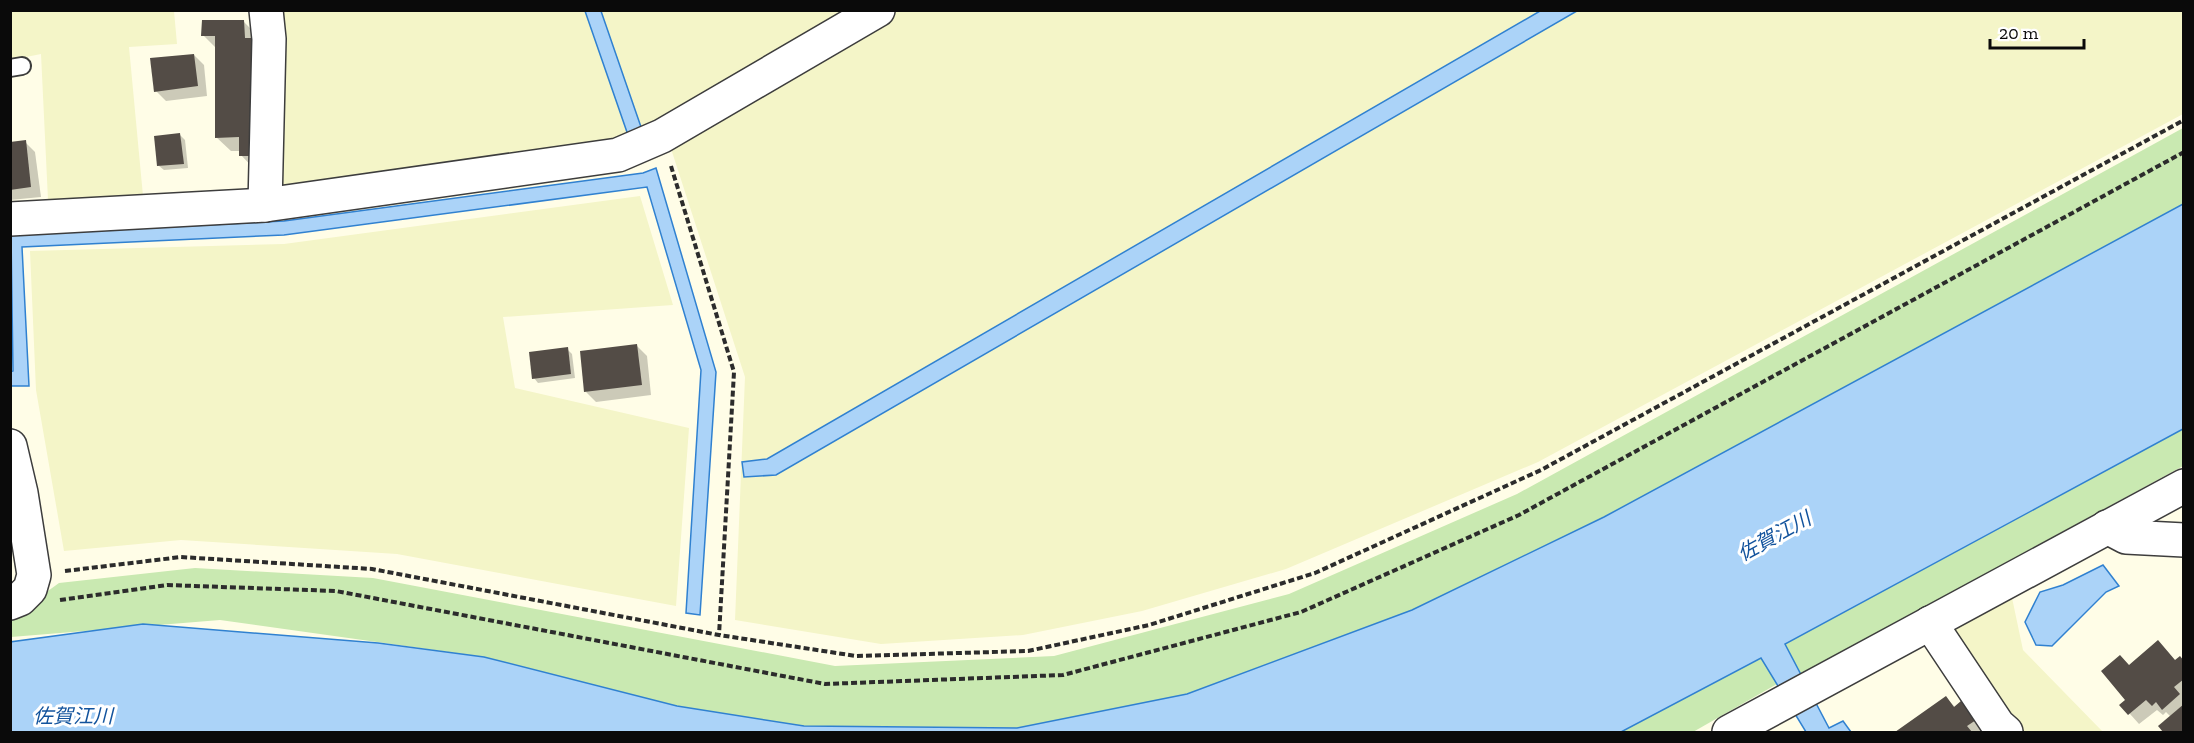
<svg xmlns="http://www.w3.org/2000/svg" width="2194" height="743" viewBox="0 0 2194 743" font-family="'Zilla Slab','Noto Sans JP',serif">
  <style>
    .farmland { fill: #f4f5c8 }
    .green { fill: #c9e9b1 }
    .water { fill: #abd3f8; stroke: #3081d0; stroke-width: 1.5 }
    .shadow { fill: #0003 }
    .building { fill: #534c46 }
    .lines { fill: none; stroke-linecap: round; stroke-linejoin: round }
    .lane-casing { stroke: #3d3d3d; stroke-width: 20 }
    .street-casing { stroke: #3d3d3d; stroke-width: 36 }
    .path { stroke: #2c2c2c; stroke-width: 4; stroke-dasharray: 6 3; stroke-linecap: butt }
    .lane { stroke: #fff; stroke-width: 16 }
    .street { stroke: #fff; stroke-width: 33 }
    .labels { text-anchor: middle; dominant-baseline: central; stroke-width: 6; stroke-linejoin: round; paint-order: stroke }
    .water-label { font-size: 20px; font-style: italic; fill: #12539d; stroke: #fff }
  </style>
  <rect width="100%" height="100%" fill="#fffde7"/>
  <g class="farmland">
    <path d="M11,11H174L177,44L129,47L143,196L48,200L41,54L11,60Z"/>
    <path d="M277,11H2183V114L1538,462L1286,569L1142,611L1023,635L881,644L735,620L745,377L663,124L617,147L282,186Z"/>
    <path d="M640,196L673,305L503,317L515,388L689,428L676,606L397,554L181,540L64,551L36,390L30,251L284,244Z"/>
    <path d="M2011,593L2023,650L2103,732H2024L2008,715L1943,629Z"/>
  </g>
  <g class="green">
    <path d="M2183,128V204L1604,517L1412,610L1187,694L1017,728L804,726L677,706L484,657L220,620L11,637V611L23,609L59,583L195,568L373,578L835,666L1054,656L1289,594L1517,494Z"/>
    <path d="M2183,429V466L1801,674L1785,644Z"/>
    <path d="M1761,658L1777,684L1693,732H1621Z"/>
  </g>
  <g class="water">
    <path d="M585,11H601L641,127L628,135Z"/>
    <path d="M1540,11H1577L776,475L744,477L742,462L767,459Z"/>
    <path d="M656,168L716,372L700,615L686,613L701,370L647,187L284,235L22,247L29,386H11L10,372L13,371L11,235L284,221L643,173Z"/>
    <path d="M2183,204V429L1785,644L1829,728L1843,721L1851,732H1806L1761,658L1621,732H11L10,642L143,624L378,643L484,657L677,706L804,726L1017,728L1187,694L1412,610L1604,517Z"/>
    <path d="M2103,565L2119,586L2106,592L2052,646L2036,645L2025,622L2040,592L2063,585Z"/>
  </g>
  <g class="shadow">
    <path d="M244,22L258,36L255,170L241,155V151H231L216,137L217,49L203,35Z"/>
    <path d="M194,55L204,65L207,96L166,101L156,91Z"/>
    <path d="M180,135L185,140L188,168L164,170L159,166Z"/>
    <path d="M25,142L35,152L41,197L10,200V143Z"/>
    <path d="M637,346L647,356L651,395L596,402L586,392Z"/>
    <path d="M567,349L572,354L575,378L538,383L534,378Z"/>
    <path d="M2176,661L2184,662V732H2165L2160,726L2171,717L2166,712L2163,715L2157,710L2139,724L2122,705L2127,700L2129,666Z"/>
    <path d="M1946,698L1955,707L1961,703L1985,731L1982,732H1897Z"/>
  </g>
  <g class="building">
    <path d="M202,20H244L245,38H255V156H239V137L215,138V36H201Z"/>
    <path d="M194,54L198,86L154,92L150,58Z"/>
    <path d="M180,133L184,164L157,166L154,136Z"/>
    <path d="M26,140L31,187L10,190V142Z"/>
    <path d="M637,344L642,385L584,392L580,351Z"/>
    <path d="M568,347L571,374L532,379L529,352Z"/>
    <path d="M2158,640L2175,660L2180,656L2184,661V679L2174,687L2180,694L2162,710L2156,702L2152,706L2146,700L2128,715L2119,705L2125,700L2101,671L2120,655L2129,665Z"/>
    <path d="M1946,696L1954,707L1961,701L1976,720L1967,726L1972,732H1895Z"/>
    <path d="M2184,704V732H2163L2158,726Z"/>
  </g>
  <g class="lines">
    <g class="lane-casing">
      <path id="lane" d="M10,68L22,66"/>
    </g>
    <g class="street-casing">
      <g id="street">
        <path d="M265,205L269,39L266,10"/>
        <path d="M10,219L265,205L618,155L662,136L878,10"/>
        <path d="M10,446L21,493L34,575L30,589L20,599L10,603"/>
        <path d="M2107,527L2126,537L2184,540"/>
        <path d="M1930,623L1998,725L2006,732"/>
        <path d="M1729,732L2184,486"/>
      </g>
    </g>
    <g class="path">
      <path d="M671,166L734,372L719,635"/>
      <path d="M65,571L181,557L372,569L719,635L856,656L1028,651L1149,625L1315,573L1541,470L2184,120"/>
      <path d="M60,600L167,585L336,591L825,684L1063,675L1301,612L1519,515L2184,152"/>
    </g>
    <use href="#lane" class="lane"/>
    <use href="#street" class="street"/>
  </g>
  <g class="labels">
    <g class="water-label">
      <text transform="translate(1774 536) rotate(-29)">佐賀江川</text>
      <text x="73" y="716">佐賀江川</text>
    </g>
  </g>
  <rect width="2194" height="743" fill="none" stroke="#0a0a0a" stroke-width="24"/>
  <path d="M1990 39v9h94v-9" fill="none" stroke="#0a0a0a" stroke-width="3"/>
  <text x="1999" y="39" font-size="18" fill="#0a0a0a" stroke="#ffffff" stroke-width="4.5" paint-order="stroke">20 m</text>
</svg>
